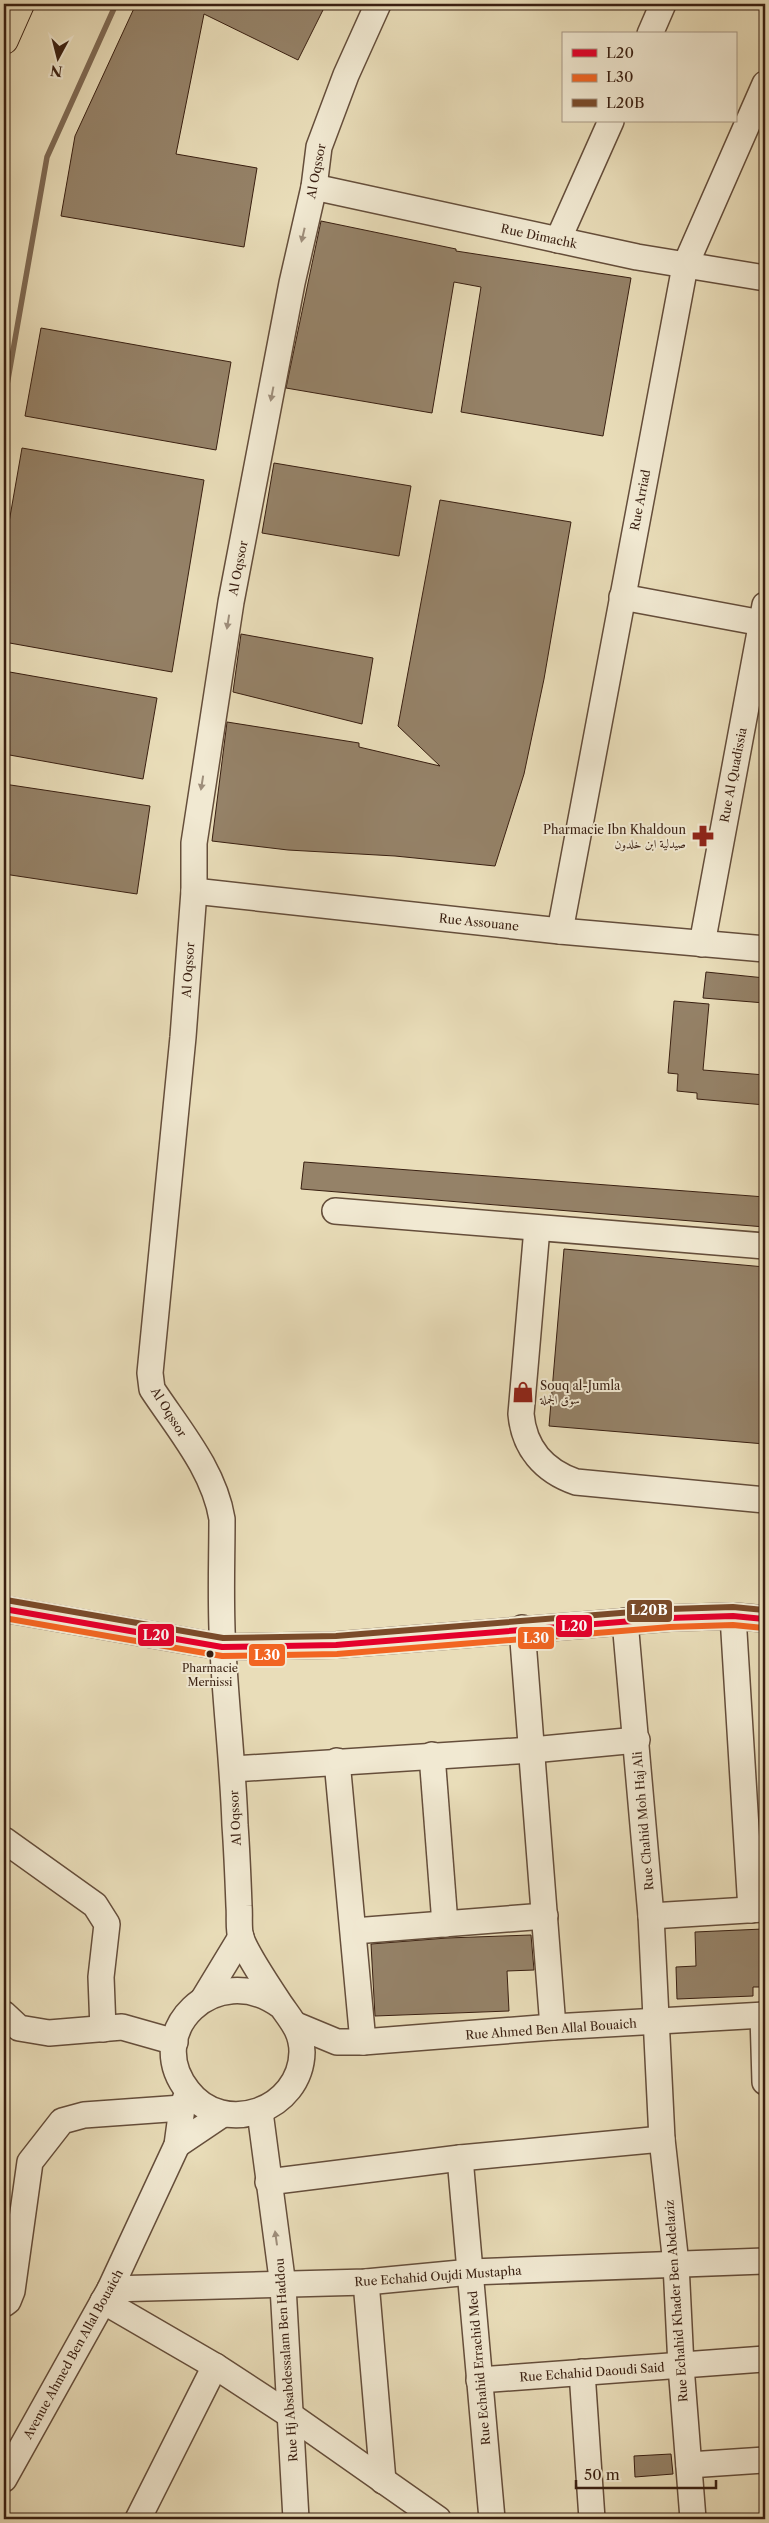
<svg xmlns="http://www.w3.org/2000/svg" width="769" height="2523" viewBox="0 0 769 2523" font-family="'Libre Caslon Text',Amiri,serif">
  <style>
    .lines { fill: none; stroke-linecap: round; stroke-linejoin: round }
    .stream { stroke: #7f6a54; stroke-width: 5.5 }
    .building { fill: #958268; stroke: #391f11 }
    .minor-casing { stroke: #654e3b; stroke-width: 28 }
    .major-casing { stroke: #391f11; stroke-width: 30 }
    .minor { stroke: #f1e9d2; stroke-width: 25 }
    .major { stroke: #e9ddb9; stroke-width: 28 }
    .bus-1-casing { stroke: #f1e9d2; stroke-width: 10 }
    .bus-2-casing { stroke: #f1e9d2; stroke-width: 10 }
    .bus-3-casing { stroke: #f1e9d2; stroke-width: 10 }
    .bus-1 { stroke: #e4002b; stroke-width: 6 }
    .bus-2 { stroke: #f26522; stroke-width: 6 }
    .bus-3 { stroke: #7a4b2a; stroke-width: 6 }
    .oneway { fill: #9e8e7b }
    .bus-dot { fill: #391f11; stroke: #f1e9d2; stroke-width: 2 }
    .labels { text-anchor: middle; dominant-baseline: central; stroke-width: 4; stroke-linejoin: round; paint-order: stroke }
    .bus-label { font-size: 11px; fill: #391f11; stroke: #f1e9d2 }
    .street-label { font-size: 12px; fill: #391f11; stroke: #f1e9d2 }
    .poi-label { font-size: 12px; fill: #391f11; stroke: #f1e9d2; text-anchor: end }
    .line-badge { stroke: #f1e9d2; stroke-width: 2 }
    .badge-label { font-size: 14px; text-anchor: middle; font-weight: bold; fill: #fff }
  </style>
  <rect width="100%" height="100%" fill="#e9ddb9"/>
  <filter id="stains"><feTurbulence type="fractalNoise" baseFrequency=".004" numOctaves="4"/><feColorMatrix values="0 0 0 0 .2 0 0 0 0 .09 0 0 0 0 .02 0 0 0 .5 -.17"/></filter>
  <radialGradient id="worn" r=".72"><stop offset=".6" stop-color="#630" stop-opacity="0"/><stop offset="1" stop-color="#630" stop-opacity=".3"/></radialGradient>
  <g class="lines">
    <path class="stream" d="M4,402L47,157L116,4"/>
  </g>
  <g class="building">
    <path d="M136,4H310L323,10L298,60L204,14L176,154L257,168L244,247L61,216L75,136Z"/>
    <path d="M321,221L456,249V251L631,278L603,436L461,412L481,287L454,282L432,413L286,388Z"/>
    <path d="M41,328L231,362L216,450L25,416Z"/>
    <path d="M22,448L204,480L172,672L4,642V551Z"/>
    <path d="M274,463L411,486L399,556L262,533Z"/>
    <path d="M440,500L571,522L544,679L524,774L495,866L395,856L288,850L212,841L227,722L359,743V747L440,766L398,726Z"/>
    <path d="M241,634L373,658L362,724L233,692Z"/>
    <path d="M4,671L157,698L143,779L4,754Z"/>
    <path d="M4,784L150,806L137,894L4,874Z"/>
    <path d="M706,972L765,978V1003L703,998Z"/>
    <path d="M674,1001L709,1004L703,1070L765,1075V1105L697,1099V1093L677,1091L678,1074L668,1073Z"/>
    <path d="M304,1162L765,1197V1227L301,1189Z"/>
    <path d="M564,1249L765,1267V1444L549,1426Z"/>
    <path d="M763,1929L765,1987H753V1996L677,1999L676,1967L696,1966L695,1932Z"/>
    <path d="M531,1935L534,1970L507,1971L509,2011L375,2016L371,1944L447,1938Z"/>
    <path d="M671,2454L673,2474L635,2477L634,2456Z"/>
  </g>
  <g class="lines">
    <g class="minor-casing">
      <g id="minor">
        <path d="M650,34L663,4"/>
        <path d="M314,187L637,257L765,278"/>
        <path d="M558,240L611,121"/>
        <path d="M622,597L762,623"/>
        <path d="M194,891L560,931L765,949"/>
        <path d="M560,931L685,266L765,84"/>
        <path d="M702,944L765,605"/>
        <path d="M335,1211L765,1246"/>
        <path d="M537,1228L521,1414C524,1448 544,1471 576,1482L765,1500"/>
        <path d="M4,1609L222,1647L336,1645L670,1618L733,1616L765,1619"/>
        <path d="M733,1616L751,1910"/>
        <path d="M625,1621L651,1916L662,2139L676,2264L681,2366L693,2519"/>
        <path d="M522,1628L553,2027"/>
        <path d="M432,1755L445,1924"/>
        <path d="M337,1761L363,2042"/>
        <path d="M233,1769L532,1750L637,1740"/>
        <path d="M4,1840L95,1905L107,1924L101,1977L103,2029"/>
        <path d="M651,1916L765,1909"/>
        <path d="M354,1931L545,1916"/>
        <path d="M204,1998L241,1937"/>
        <path d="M281,2006C216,1958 141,2032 188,2091C224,2138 301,2110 302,2052C302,2031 291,2020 280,2004C270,1989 246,1953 241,1938C238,1929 240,1916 239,1906C238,1879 237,1852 235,1825C233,1766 226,1708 223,1650C220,1606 222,1562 222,1519C214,1470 179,1430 152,1389L150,1373L183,1037L194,891V843L231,602L292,283L314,187L319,147L346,75L378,4"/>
        <path d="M4,2014L19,2028L49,2033L122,2027L175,2042"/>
        <path d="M763,2015L765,2082"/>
        <path d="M296,2025L337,2042H363L553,2027L765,2015"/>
        <path d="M260,2112L283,2286L296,2519"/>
        <path d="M177,2145L223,2114"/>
        <path d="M460,2158L492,2519"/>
        <path d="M268,2182L460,2158L662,2139"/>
        <path d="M366,2282L383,2481"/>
        <path d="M110,2289L366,2282L471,2272L765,2261"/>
        <path d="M103,2301L215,2366L290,2415L438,2519"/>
        <path d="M4,2304L8,2301L12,2291L30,2162L62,2121L84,2115L182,2108"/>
        <path d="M582,2372L592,2519"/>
        <path d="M479,2380L765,2359"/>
        <path d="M689,2465L765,2460"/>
        <path d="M4,2479L110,2289L177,2145L182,2108L188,2092"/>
        <path d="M138,2519L215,2366"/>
      </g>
    </g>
    <g class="major-casing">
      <path id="major" d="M4,40L20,4"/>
    </g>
    <use href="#minor" class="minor"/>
    <use href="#major" class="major"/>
    <g class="bus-1-casing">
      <path id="bus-1" d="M4,1609L222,1647L336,1645L670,1618L733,1616L765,1619"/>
    </g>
    <g class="bus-2-casing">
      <path id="bus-2" d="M4,1618L222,1656L337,1654L670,1627L733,1625L764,1628"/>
    </g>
    <g class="bus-3-casing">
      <path id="bus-3" d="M6,1600L223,1638L336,1636L670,1609L733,1607L765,1610"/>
    </g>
    <use href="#bus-1" class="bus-1"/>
    <use href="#bus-2" class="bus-2"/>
    <use href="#bus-3" class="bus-3"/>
  </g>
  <defs><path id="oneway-solid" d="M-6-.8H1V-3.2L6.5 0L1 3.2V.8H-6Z" transform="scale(1.25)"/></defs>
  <g class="oneway">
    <use href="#oneway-solid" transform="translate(303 235) rotate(103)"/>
    <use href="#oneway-solid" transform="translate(272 394) rotate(101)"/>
    <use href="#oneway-solid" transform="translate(228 622) rotate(99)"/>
    <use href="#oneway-solid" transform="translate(202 783) rotate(99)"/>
    <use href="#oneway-solid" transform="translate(276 2238) rotate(-98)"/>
  </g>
  <defs>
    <g id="pharmacy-bare" transform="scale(1.725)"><path d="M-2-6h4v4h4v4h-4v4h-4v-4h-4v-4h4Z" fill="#8f2418" stroke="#f1e9d2" stroke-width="2.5" paint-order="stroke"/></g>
    <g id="shop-bare" transform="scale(1.725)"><path d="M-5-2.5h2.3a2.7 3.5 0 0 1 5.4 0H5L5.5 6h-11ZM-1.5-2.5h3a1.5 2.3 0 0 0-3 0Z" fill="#8f2418" stroke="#f1e9d2" stroke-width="2.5" paint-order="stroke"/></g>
  </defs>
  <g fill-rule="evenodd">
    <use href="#pharmacy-bare" x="703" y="836"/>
    <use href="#shop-bare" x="523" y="1392"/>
  </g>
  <circle class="bus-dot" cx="210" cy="1654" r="4.5"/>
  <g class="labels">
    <g class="bus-label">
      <text x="210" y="1668">Pharmacie<tspan x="210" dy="14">Mernissi</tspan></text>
    </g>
    <g class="street-label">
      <text transform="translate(316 171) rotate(-79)">Al Oqssor</text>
      <text transform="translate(539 236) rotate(12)">Rue Dimachk</text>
      <text transform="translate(640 500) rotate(-79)">Rue Arriad</text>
      <text transform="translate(238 568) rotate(-79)">Al Oqssor</text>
      <text transform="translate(733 775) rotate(-79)">Rue Al Quadissia</text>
      <text transform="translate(479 922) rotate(6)">Rue Assouane</text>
      <text transform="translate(188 970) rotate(-86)">Al Oqssor</text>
      <text transform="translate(169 1412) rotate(58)">Al Oqssor</text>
      <text transform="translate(235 1818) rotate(-93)">Al Oqssor</text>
      <text transform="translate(643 1821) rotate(-95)">Rue Chahid Moh Haj Ali</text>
      <text transform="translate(551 2029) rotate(-4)">Rue Ahmed Ben Allal Bouaich</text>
      <text transform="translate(438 2276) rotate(-4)">Rue Echahid Oujdi Mustapha</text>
      <text transform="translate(676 2301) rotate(-94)">Rue Echahid Khader Ben Abdelaziz</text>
      <text transform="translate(73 2354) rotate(-61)">Avenue Ahmed Ben Allal Bouaich</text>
      <text transform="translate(286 2360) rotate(-94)">Rue Hj Absabdessalam Ben Haddou</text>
      <text transform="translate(479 2368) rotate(-95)">Rue Echahid Errachid Med</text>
      <text transform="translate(592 2372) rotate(-4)">Rue Echahid Daoudi Said</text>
    </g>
    <g class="poi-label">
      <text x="686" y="829">Pharmacie Ibn Khaldoun<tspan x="686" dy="14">صيدلية ابن خلدون</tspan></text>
      <text x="540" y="1385" text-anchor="start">Souq al-Jumla<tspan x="540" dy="14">سوق الجملة</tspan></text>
    </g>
  </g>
  <g class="line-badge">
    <rect x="626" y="1599" width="47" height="24" rx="5" fill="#7a4b2a"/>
    <rect x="555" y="1614" width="38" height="24" rx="5" fill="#e4002b"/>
    <rect x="137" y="1623" width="38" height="24" rx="5" fill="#e4002b"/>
    <rect x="517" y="1626" width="38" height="24" rx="5" fill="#f26522"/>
    <rect x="248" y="1643" width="38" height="24" rx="5" fill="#f26522"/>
  </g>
  <g class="badge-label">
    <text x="649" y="1615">L20B</text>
    <text x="574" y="1631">L20</text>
    <text x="156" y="1640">L20</text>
    <text x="536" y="1643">L30</text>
    <text x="267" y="1660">L30</text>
  </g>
  <rect width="769" height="2523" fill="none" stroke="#e9ddb9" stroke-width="20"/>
  <rect x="5" y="5" width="759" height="2513" fill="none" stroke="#391f11" stroke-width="2.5"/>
  <rect x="10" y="10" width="749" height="2503" fill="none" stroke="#391f11"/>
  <rect x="562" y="32" width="175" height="90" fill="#f1e9d2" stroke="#a79885"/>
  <rect x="572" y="49" width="25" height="8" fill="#e4002b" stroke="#a79885"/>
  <text x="606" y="58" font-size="15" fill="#391f11">L20</text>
  <rect x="572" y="74" width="25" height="8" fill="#f26522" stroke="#a79885"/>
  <text x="606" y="82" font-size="15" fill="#391f11">L30</text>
  <rect x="572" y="99" width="25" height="8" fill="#7a4b2a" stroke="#a79885"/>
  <text x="606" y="108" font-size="15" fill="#391f11">L20B</text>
  <g transform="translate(58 58) rotate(187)" stroke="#f1e9d2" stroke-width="4" paint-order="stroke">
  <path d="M0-4L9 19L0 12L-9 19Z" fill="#391f11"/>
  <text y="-8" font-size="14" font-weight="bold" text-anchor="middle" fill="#391f11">N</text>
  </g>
  <path d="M576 2480v8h140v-8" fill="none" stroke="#391f11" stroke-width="2.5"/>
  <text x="584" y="2480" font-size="15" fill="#391f11" stroke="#f1e9d2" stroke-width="4" paint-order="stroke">50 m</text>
  <rect width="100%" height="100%" filter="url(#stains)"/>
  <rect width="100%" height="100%" fill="url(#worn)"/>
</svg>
